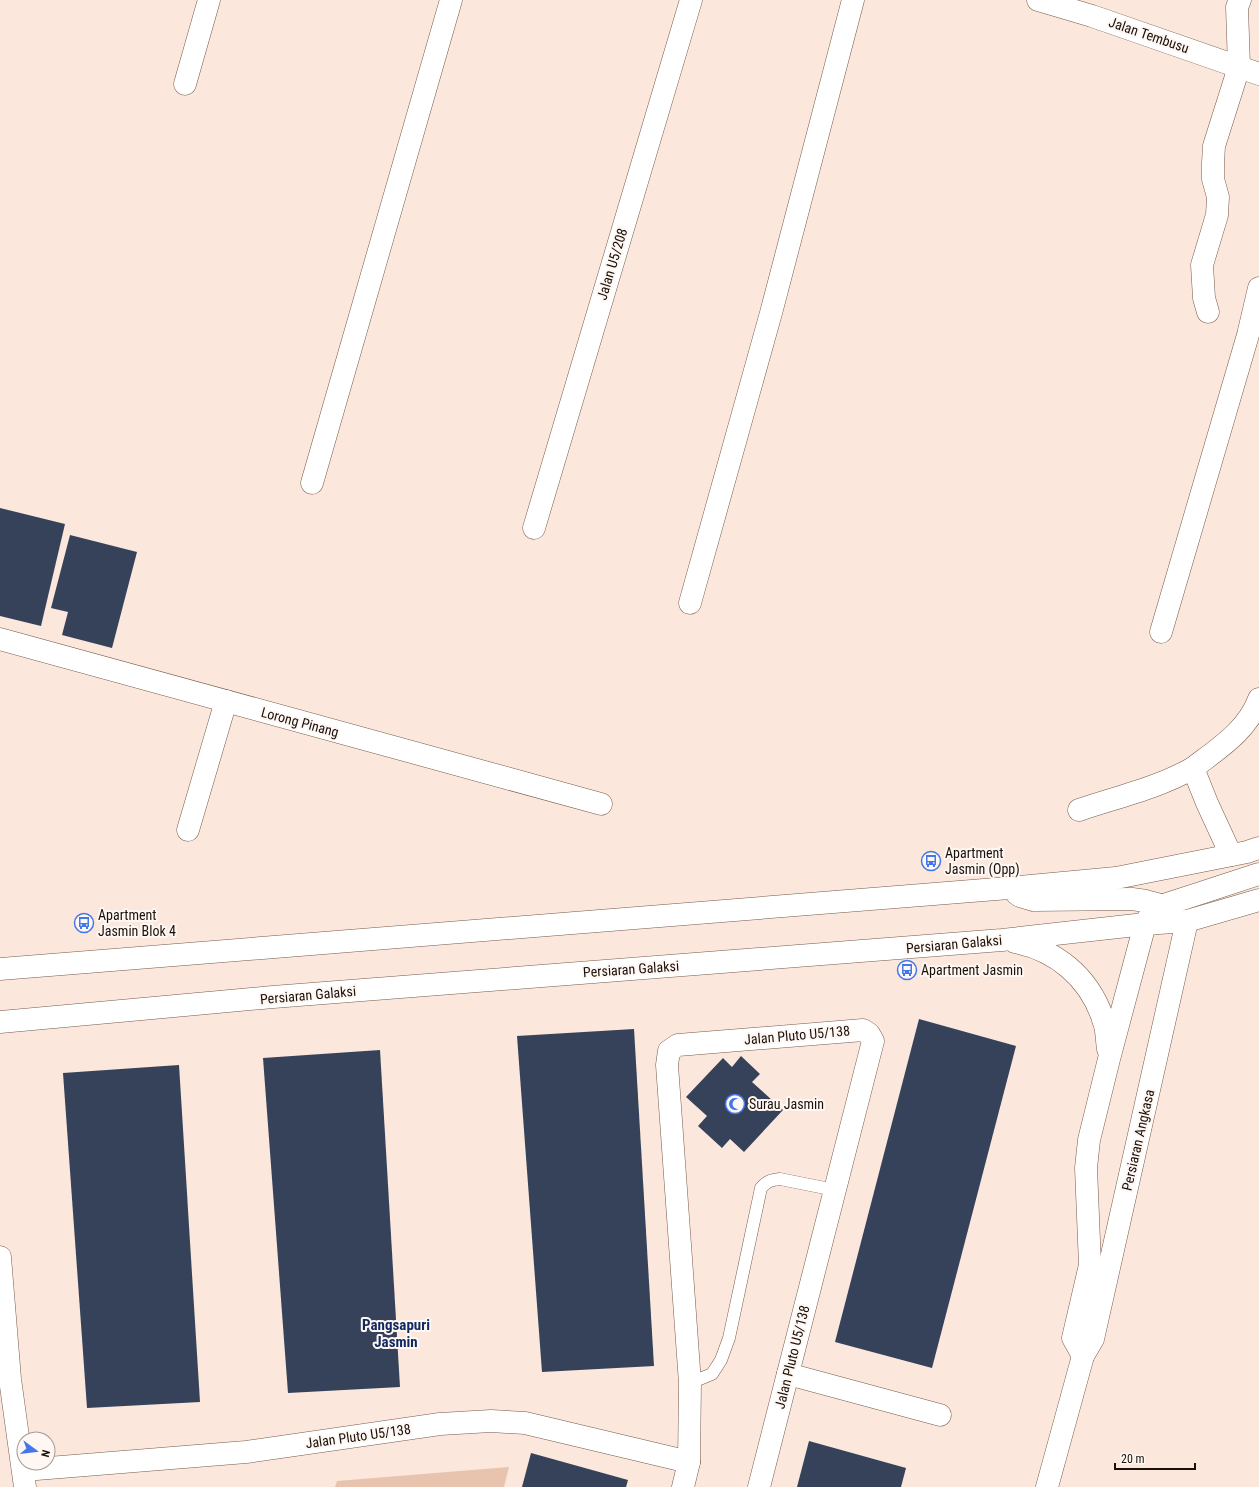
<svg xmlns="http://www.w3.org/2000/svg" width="1259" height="1487" viewBox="0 0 1259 1487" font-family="'Roboto Condensed',sans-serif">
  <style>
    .green { fill: #e8c3ad }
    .building { fill: #35425a }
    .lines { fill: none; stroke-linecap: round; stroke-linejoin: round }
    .lane-casing { stroke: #775b4a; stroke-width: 13 }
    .street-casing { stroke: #775b4a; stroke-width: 23 }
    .secondary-casing { stroke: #775b4a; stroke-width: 23 }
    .lane { stroke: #fff; stroke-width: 12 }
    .street { stroke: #fff; stroke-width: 22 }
    .secondary { stroke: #fff; stroke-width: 22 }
    .labels { text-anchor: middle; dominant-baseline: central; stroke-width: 4; stroke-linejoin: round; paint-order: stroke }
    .street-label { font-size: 14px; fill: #1b1009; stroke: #fef7f3 }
    .poi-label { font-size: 14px; fill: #1b1009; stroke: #fef7f3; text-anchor: start }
    .neighbourhood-label { font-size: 15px; font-weight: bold; fill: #12295f; stroke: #fef7f3 }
  </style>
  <rect width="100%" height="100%" fill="#fbe7db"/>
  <path class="green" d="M509,1467L504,1487H335L337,1481Z"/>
  <g class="building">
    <path d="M0,508L65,524L41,626L0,616Z"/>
    <path d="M70,535L137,552L112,648L62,635L68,612L51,608Z"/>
    <path d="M919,1019L1016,1046L932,1368L835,1342Z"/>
    <path d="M634,1029L654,1366L542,1372L517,1036Z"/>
    <path d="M380,1050L400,1387L288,1393L263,1058Z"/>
    <path d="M741,1056L760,1074L752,1082L783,1110L744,1152L730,1139L722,1148L698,1126L707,1116L686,1097L723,1058L732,1067Z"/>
    <path d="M179,1065L200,1402L87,1408L63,1073Z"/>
    <path d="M809,1441L906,1468L901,1487H797Z"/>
    <path d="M531,1453L628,1480L626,1487H522Z"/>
  </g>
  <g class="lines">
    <g class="lane-casing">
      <path id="lane" d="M690,1383L712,1374L721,1360L729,1338L761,1188C767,1181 771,1180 780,1179L835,1190"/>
    </g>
    <g class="street-casing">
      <g id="street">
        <path d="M1038,0L1092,16L1259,74"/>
        <path d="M185,84L209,0"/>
        <path d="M1208,312L1204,298L1202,265L1217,215L1218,197L1213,179V163L1214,146L1239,67L1237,7L1240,0"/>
        <path d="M312,483L451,0"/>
        <path d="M534,528L691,0"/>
        <path d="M690,603L771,313L853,0"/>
        <path d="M1161,632L1248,335L1259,288"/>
        <path d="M0,639L601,804"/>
        <path d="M1079,810C1117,797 1158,788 1193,768"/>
        <path d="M188,830L226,701"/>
        <path d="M1231,855L1207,803L1193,768C1219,748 1247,731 1259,699"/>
        <path d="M0,1257L10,1379L25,1487"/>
        <path d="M788,1374L940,1415"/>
        <path d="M24,1470L246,1452L440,1424L491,1421L525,1423L689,1462"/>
        <path d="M683,1487L689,1462L690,1383L667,1065L669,1051L678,1045L863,1030L869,1034L873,1041L759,1487"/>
      </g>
    </g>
    <g class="secondary-casing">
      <g id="secondary">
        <path d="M1017,894L1020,896L1033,900L1132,899L1146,901L1172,908"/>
        <path d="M1015,942C1056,950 1088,977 1102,1016C1103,1021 1106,1026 1106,1031C1107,1037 1107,1043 1108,1049"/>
        <path d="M0,969L1009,888L1116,878L1247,852L1259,848"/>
        <path d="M0,1022L273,997L1002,940L1145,924L1187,921L1259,900"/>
        <path d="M1083,1356L1073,1338L1090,1265L1086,1168L1089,1140L1109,1059L1145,924L1152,912L1164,905L1259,874"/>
        <path d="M1047,1487L1083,1356L1093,1339L1187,921"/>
      </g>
    </g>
    <use href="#lane" class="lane"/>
    <use href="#street" class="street"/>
    <use href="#secondary" class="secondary"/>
  </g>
  <defs>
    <g id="bus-ring" transform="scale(1)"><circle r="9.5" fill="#fef7f3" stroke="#4477e8" stroke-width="1.5"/><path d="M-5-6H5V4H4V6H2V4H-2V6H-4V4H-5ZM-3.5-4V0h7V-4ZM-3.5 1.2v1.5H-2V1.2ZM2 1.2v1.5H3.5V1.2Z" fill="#4477e8"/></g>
    <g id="mosque-ring" transform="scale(1)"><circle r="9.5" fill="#fef7f3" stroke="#4477e8" stroke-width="1.5"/><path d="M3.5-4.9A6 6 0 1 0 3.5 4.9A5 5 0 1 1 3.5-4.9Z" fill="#4477e8"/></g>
  </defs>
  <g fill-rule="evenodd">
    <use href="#bus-ring" x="931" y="861"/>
    <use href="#bus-ring" x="84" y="923"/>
    <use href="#bus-ring" x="907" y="970"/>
    <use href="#mosque-ring" x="735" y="1104"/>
  </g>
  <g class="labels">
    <g class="street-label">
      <text transform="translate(1149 35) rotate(19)">Jalan Tembusu</text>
      <text transform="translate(612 264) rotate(-73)">Jalan U5/208</text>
      <text transform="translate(300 722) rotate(15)">Lorong Pinang</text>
      <text transform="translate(954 944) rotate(-5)">Persiaran Galaksi</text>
      <text transform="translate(631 969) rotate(-4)">Persiaran Galaksi</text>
      <text transform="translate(308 995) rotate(-5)">Persiaran Galaksi</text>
      <text transform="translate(797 1035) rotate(-5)">Jalan Pluto U5/138</text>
      <text transform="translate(1138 1140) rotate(-77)">Persiaran Angkasa</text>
      <text transform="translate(792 1357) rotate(-76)">Jalan Pluto U5/138</text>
      <text transform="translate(358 1436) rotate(-8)">Jalan Pluto U5/138</text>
    </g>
    <g class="poi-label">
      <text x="945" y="853">Apartment<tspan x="945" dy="16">Jasmin (Opp)</tspan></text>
      <text x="98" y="915">Apartment<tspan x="98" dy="16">Jasmin Blok 4</tspan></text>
      <text x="921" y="970">Apartment Jasmin</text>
      <text x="749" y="1104">Surau Jasmin</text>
    </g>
    <g class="neighbourhood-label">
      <text x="396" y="1325">Pangsapuri<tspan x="396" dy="17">Jasmin</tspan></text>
    </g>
  </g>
  <g transform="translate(36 1451) rotate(105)"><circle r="19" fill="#fef7f3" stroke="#a39b95"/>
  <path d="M0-3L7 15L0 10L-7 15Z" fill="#4477e8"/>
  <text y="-6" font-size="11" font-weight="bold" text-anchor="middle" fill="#1b1009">N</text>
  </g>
  <path d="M1115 1463v6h80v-6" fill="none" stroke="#1b1009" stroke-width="2"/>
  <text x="1121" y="1463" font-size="12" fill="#1b1009" stroke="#fef7f3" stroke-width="3" paint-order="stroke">20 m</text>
</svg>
